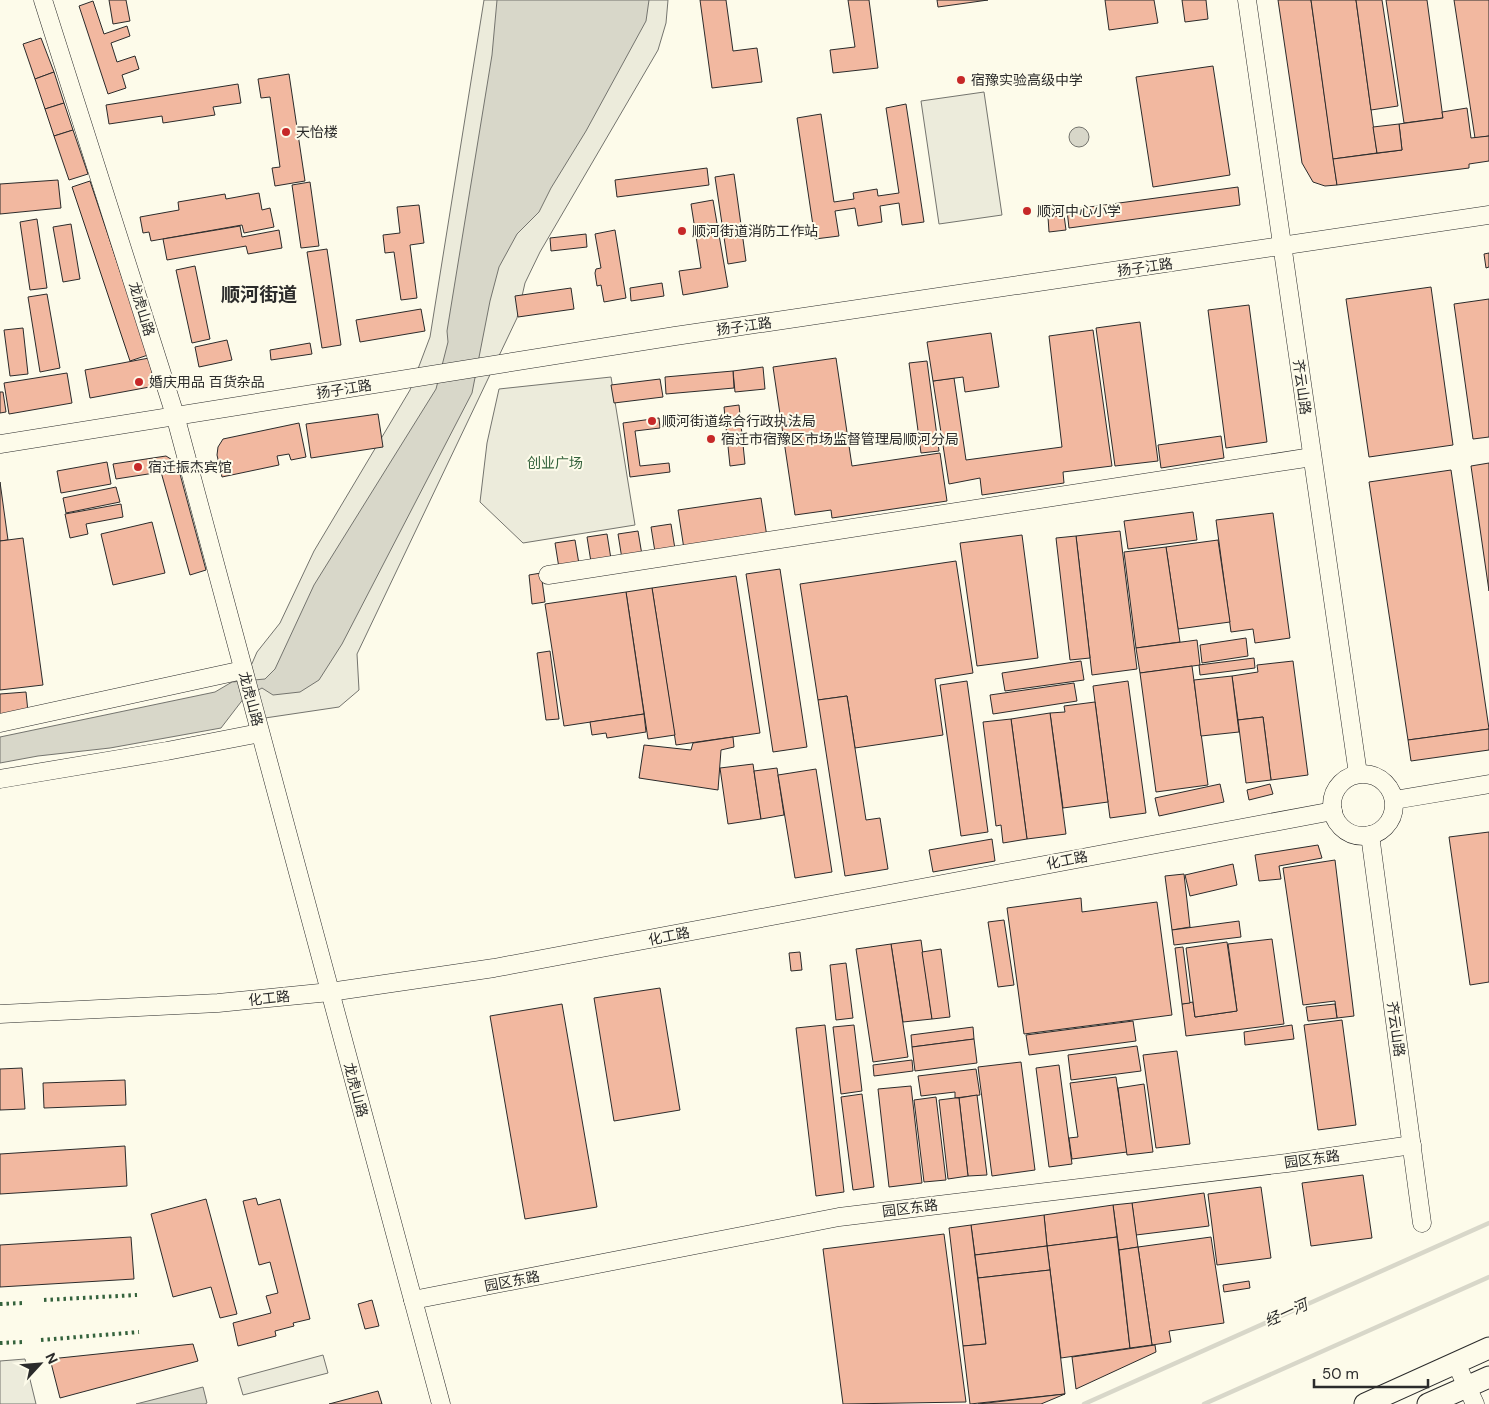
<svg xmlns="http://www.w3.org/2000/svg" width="1489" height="1404" viewBox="0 0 1489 1404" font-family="'DM Sans','Noto Sans SC',sans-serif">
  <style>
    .green { fill: #ecebdb; stroke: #74746e }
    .water { fill: #d8d7c9; stroke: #74746e }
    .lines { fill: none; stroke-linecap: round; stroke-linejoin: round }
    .stream { stroke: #d8d7c9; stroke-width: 4.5 }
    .building { fill: #f2b8a0; stroke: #2b2b2b }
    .minor-casing { stroke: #2b2b2b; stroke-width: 19 }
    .major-casing { stroke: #2b2b2b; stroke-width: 23 }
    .minor { stroke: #fdfbea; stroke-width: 18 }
    .major { stroke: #fdfbea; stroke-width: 21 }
    .hedge { stroke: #34623c; stroke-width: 4; stroke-dasharray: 2.5 4; stroke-linecap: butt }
    .poi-dot { fill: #c62828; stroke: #fdfbea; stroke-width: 2 }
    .labels { text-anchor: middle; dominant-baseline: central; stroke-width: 4; stroke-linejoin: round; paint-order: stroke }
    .poi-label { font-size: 14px; fill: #2b2b2b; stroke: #fdfbea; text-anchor: start }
    .street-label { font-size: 14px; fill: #2b2b2b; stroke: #fdfbea }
    .park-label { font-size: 14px; fill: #34623c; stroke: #fdfbea }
    .water-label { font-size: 15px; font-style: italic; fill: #2b2b2b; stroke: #fdfbea }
    .district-label { font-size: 19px; font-weight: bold; fill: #2b2b2b; stroke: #fdfbea }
  </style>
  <rect width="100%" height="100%" fill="#fdfbea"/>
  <g class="green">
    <path d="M484,0H668L666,23L658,50L540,252L525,283L517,318L357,654L359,690L339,707L265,718L250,668L257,652L280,623L314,551L410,390L430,337Z"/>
    <path d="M984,92L1002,215L939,224L921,101Z"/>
    <path d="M611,377L635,525L523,543L480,502L487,443L499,389Z"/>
    <path d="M323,1355L328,1373L243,1395L238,1378Z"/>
    <path d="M25,1359L36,1404H0V1361Z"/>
  </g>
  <g class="water">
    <path d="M497,0H649L646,21L586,131L551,188L539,212L517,234L499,267L490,301L472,393L342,644L319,680L300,692L273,695L262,688L244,698L221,728L110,748L38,756L0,763V737L215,692L232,682L265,679L275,669L314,585L436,389L448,342L447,331L492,55Z"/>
    <circle cx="1079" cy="137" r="10"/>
    <path d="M203,1387L207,1403L205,1404H136Z"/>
  </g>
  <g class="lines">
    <g class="stream">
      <path d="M1084,1404L1489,1223"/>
      <path d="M1204,1404L1489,1277"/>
    </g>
  </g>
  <g class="building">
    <path d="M109,0H126L130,21L113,24Z"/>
    <path d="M700,0H726L733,51L757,48L762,82L712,88Z"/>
    <path d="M848,0H869L878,68L833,73L830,50L855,47Z"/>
    <path d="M937,0H988L938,7Z"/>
    <path d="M1105,0H1154L1158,23L1109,30Z"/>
    <path d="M1182,0H1206L1208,19L1185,22Z"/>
    <path d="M1278,0H1311L1337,185L1325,186L1313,182L1302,163Z"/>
    <path d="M1311,0H1356L1377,153L1333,159Z"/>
    <path d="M1356,0H1382L1398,106L1371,110Z"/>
    <path d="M1386,0H1427L1443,118L1404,123Z"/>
    <path d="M1454,0H1489V136L1475,138Z"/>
    <path d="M93,1L104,34L127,26L130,36L111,43L117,62L135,56L139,69L122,75L126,88L108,94L79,6Z"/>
    <path d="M41,38L54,72L35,79L23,44Z"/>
    <path d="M1213,66L1230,175L1153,187L1136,77Z"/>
    <path d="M54,72L64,103L45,109L35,79Z"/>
    <path d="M289,74L305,181L275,186L272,168L280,167L270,97L261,98L258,79Z"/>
    <path d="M238,84L241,103L213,107L215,115L163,123L162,116L109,124L106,105Z"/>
    <path d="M64,103L73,130L54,136L45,109Z"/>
    <path d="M906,104L924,222L902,225L899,203L880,206L882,222L858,226L855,208L835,211L839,236L815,239L797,118L821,114L834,202L854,199L853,193L877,189L878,196L899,193L886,108Z"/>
    <path d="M1467,108L1471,138L1489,136V161L1469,164V168L1337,185L1333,159L1402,150L1399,124L1443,118L1442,112Z"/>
    <path d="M1399,124L1402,150L1377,153L1373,127Z"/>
    <path d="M73,130L88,174L69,180L54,136Z"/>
    <path d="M707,168L709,185L617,197L615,180Z"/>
    <path d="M734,174L746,261L728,264L715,177Z"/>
    <path d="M58,180L61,208L0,214V184Z"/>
    <path d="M90,181L148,355L130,361L72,187Z"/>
    <path d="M310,182L319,246L301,248L292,185Z"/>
    <path d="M1238,187L1240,205L1069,228L1067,210Z"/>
    <path d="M259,193L262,210L270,208L274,227L244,233L242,225L151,241L149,232L143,233L140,217L179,210L178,202L225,194L226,199Z"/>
    <path d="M713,200L728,287L683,295L679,271L701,268L691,204Z"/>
    <path d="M419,205L424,243L410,245L417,298L401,300L394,252L385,253L383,235L400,233L397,207Z"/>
    <path d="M1064,215L1066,230L1049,232L1048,217Z"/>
    <path d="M37,219L47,288L30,290L20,222Z"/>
    <path d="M71,224L80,279L63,282L53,227Z"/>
    <path d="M240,226L242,237L279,230L282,248L248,254L246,246L167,260L163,239Z"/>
    <path d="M615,230L626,298L604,302L601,285L597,286L595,273L596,269L601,268L595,234Z"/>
    <path d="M586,234L587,247L551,251L550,238Z"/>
    <path d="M327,249L341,345L322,348L307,252Z"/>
    <path d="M1489,253V267L1486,268L1484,254Z"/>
    <path d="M195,266L210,339L192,343L176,270Z"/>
    <path d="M662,283L664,296L631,301L630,288Z"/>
    <path d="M1431,287L1453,445L1369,457L1346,299Z"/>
    <path d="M571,288L574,309L518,317L515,296Z"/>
    <path d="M47,294L60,368L40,372L28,297Z"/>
    <path d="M1489,299V437L1473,439L1454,304Z"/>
    <path d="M1249,305L1267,442L1226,448L1208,310Z"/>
    <path d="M421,309L425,331L360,342L356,320Z"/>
    <path d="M1140,322L1158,461L1115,466L1096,328Z"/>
    <path d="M23,328L28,374L10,376L4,330Z"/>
    <path d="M1093,330L1112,466L1063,472L1064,483L982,495L980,478L949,484L933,381L954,378L966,460L1062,447L1049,336Z"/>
    <path d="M991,333L999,387L965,392L963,377L933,381L927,342Z"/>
    <path d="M227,340L232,360L199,367L195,347Z"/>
    <path d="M310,343L312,354L271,360L270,350Z"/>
    <path d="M149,358L155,386L90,398L85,370Z"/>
    <path d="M836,358L852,466L940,453L947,501L832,518L831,510L795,515L773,367Z"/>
    <path d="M927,361L939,451L921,453L909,363Z"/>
    <path d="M763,367L765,389L735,392L733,371Z"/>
    <path d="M733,371L734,388L666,394L665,377Z"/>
    <path d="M67,373L72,403L9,414L4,383Z"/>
    <path d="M660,379L663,397L614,403L611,385Z"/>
    <path d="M0,392H3L6,412L0,413Z"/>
    <path d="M739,405L745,464L730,466L724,407Z"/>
    <path d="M378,414L383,447L311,458L306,424Z"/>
    <path d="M659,418L660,428L635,431L640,466L669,463L670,472L630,477L623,423Z"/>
    <path d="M299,423L306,457L291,460L289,454L277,456L279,465L222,477L217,455L218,447L223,439Z"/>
    <path d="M1221,436L1224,458L1161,468L1158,445Z"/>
    <path d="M166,456L177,463L206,570L190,575L161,472L116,479L113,464Z"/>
    <path d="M107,462L111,484L61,493L57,471Z"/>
    <path d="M1489,463V591L1471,466Z"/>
    <path d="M1451,470L1489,729L1408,740L1369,482Z"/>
    <path d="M0,482L8,540L0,541Z"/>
    <path d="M116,487L120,502L66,513L63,498Z"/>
    <path d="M761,498L767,537L684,549L678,510Z"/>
    <path d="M121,504L123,517L86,524L88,534L70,538L65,514Z"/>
    <path d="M1193,512L1197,540L1128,549L1124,521Z"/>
    <path d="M1273,513L1290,638L1255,643L1253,629L1231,632L1216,520Z"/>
    <path d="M152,522L165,573L113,585L101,534Z"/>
    <path d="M671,524L675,549L655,552L651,527Z"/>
    <path d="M638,531L642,555L622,559L618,534Z"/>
    <path d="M1120,531L1137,669L1092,675L1076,536Z"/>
    <path d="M607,534L611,559L591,562L587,537Z"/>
    <path d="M1022,535L1038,658L977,666L960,543Z"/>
    <path d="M1076,536L1090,658L1070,660L1056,538Z"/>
    <path d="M23,538L43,685L0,690V541Z"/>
    <path d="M575,540L579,564L559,568L555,543Z"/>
    <path d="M1218,540L1230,622L1178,629L1166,547Z"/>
    <path d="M1166,547L1180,642L1136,648L1124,552Z"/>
    <path d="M956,561L973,673L935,679L943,735L855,748L847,696L818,700L800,584Z"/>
    <path d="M780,569L807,747L773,752L746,574Z"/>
    <path d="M541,573L545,602L532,604L529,575Z"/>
    <path d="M736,576L760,733L676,745L652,588Z"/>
    <path d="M652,588L675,735L648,739L626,592Z"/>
    <path d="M626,592L644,714L564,726L545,604Z"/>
    <path d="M1246,638L1248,656L1202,663L1200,645Z"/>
    <path d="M1197,640L1200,665L1140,673L1136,648Z"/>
    <path d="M550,651L559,719L546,720L537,653Z"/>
    <path d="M1254,658L1255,668L1200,675L1199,665Z"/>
    <path d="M1081,661L1084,680L1005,691L1002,673Z"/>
    <path d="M1293,661L1308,775L1271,780L1263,717L1238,720L1232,676L1258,672L1257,665Z"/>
    <path d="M1192,666L1208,785L1156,792L1140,673Z"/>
    <path d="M1232,676L1239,732L1201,736L1194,680Z"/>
    <path d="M967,681L988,832L961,836L940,685Z"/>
    <path d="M1128,681L1146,813L1110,818L1093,686Z"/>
    <path d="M1074,683L1077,701L993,714L990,695Z"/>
    <path d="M26,692L28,712L0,715V694Z"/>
    <path d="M847,696L866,820L880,818L888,869L845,876L818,700Z"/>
    <path d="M1095,702L1108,802L1063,808L1050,713L1065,712L1064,706Z"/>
    <path d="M1050,713L1066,834L1027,839L1011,719Z"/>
    <path d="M644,714L646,732L607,738L606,733L592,735L590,722Z"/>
    <path d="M1263,717L1271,780L1246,783L1238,720Z"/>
    <path d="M1011,719L1027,839L1003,843L1001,825L996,826L983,722Z"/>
    <path d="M1489,729V750L1411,761L1408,740Z"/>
    <path d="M733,737L734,747L721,750L718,790L639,778L644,745L691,750L693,743Z"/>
    <path d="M753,764L761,819L728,824L720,768Z"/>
    <path d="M777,768L784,815L761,819L754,771Z"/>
    <path d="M816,769L832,872L795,878L778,775Z"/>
    <path d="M1220,784L1224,802L1159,816L1155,798Z"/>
    <path d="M1270,784L1273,794L1249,800L1247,790Z"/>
    <path d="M1489,832V982L1470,985L1449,837Z"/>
    <path d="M992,839L995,861L933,872L929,850Z"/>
    <path d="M1318,845L1322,858L1279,866L1281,879L1259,881L1255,855Z"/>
    <path d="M1335,860L1354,1016L1337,1018L1335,1001L1303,1005L1283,868Z"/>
    <path d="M1233,864L1237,885L1190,896L1185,875Z"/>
    <path d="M1184,874L1190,927L1172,930L1165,876Z"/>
    <path d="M1081,898L1082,912L1157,902L1172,1015L1024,1034L1007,908Z"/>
    <path d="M1004,920L1014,985L998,987L988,922Z"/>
    <path d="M1239,921L1241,937L1174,945L1172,930Z"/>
    <path d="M1272,939L1284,1024L1186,1036L1182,1004L1193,1002L1195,1017L1237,1011L1228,944Z"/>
    <path d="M921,940L932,1019L903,1022L891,944Z"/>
    <path d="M1227,942L1237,1011L1195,1017L1186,948Z"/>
    <path d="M891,944L908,1057L873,1062L856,949Z"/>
    <path d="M1183,947L1190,1003L1182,1004L1175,948Z"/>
    <path d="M941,949L950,1017L932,1019L922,952Z"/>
    <path d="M800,952L802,970L791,971L789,953Z"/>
    <path d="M846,963L853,1018L836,1020L830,965Z"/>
    <path d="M660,988L680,1110L614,1121L594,998Z"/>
    <path d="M562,1004L597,1207L525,1219L490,1016Z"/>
    <path d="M1335,1004L1337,1018L1308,1021L1306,1007Z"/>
    <path d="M1342,1020L1356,1125L1318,1130L1304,1025Z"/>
    <path d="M1133,1021L1136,1041L1029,1055L1026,1035Z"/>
    <path d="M825,1025L844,1192L816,1196L796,1028Z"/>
    <path d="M854,1025L862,1091L841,1094L833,1027Z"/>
    <path d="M1292,1025L1294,1039L1245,1045L1244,1032Z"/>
    <path d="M973,1027L974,1039L912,1047L911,1035Z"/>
    <path d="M974,1039L977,1063L915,1071L912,1047Z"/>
    <path d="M1137,1046L1141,1071L1071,1080L1068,1055Z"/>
    <path d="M1177,1051L1190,1144L1156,1148L1143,1055Z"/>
    <path d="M912,1060L913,1071L874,1076L873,1065Z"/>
    <path d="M1021,1062L1035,1170L992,1176L978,1067Z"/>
    <path d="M1059,1065L1072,1164L1049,1167L1036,1068Z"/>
    <path d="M22,1068L25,1109L0,1110V1069Z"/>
    <path d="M976,1069L980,1095L955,1098V1092L921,1096L918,1076Z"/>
    <path d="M1116,1077L1127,1152L1072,1159L1069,1138L1078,1137L1070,1083Z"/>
    <path d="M125,1080L126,1105L44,1108L43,1083Z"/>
    <path d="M1144,1084L1153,1152L1127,1155L1118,1088Z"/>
    <path d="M911,1086L922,1183L889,1187L878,1089Z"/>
    <path d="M862,1094L874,1187L853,1190L841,1097Z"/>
    <path d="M977,1095L987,1175L968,1176L959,1098Z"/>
    <path d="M936,1097L946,1180L924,1182L914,1100Z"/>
    <path d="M955,1098H959L968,1176L948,1179L939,1100Z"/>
    <path d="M125,1146L127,1186L0,1194V1154Z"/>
    <path d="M1363,1175L1372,1238L1311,1246L1302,1183Z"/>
    <path d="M1261,1187L1271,1258L1217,1265L1208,1194Z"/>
    <path d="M1204,1193L1209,1226L1136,1235L1132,1203Z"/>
    <path d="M256,1198L258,1205L280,1199L310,1319L293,1323L294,1326L275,1331L276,1336L238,1346L233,1323L271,1313L266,1296L278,1293L270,1262L259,1265L243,1201Z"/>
    <path d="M206,1199L237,1314L220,1318L211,1287L173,1297L151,1214Z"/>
    <path d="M1132,1203L1138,1247L1119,1250L1113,1205Z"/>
    <path d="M1113,1205L1117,1237L1047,1246L1044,1215Z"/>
    <path d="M1044,1215L1047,1246L975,1255L971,1225Z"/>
    <path d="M971,1225L986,1344L963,1346L949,1228Z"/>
    <path d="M944,1234L966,1402L843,1404L823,1249Z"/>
    <path d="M131,1237L134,1279L0,1287V1245Z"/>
    <path d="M1117,1237L1130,1348L1061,1358L1047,1246Z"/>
    <path d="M1211,1237L1224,1323L1169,1331L1171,1342L1152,1345L1138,1247Z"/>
    <path d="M1047,1246L1050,1270L978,1278L975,1255Z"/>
    <path d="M1138,1247L1152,1345L1130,1348L1119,1250Z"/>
    <path d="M1050,1270L1065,1394L970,1404L963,1346L986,1344L978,1278Z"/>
    <path d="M1249,1281L1250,1288L1224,1292L1223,1285Z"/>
    <path d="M372,1300L379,1326L365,1329L358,1304Z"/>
    <path d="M193,1344L198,1361L60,1398L50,1359Z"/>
    <path d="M1155,1345L1156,1352L1076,1389L1072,1357Z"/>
    <path d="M378,1391L382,1404H329Z"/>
    <path d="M1065,1394L1041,1404H978Z"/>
  </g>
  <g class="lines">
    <g class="minor-casing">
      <g id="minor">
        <path d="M43,0L175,415L441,1404"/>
        <path d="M1247,0L1358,774"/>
        <path d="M0,444L675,336L1489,215"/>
        <path d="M548,575L1312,457"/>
        <path d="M0,723L243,670"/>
        <circle cx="1363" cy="805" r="31"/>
        <path d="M0,779L167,751L260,733"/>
        <path d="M1394,800L1489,784"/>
        <path d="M1370,835L1422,1223"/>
        <path d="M0,1014L218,1003L330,992L494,968L1333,811"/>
        <path d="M413,1300L839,1217L1287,1163L1412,1145"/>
        <path d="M1456,1363L1475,1404"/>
      </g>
    </g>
    <g class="major-casing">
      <g id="major">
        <path d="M1365,1404L1489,1348"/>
        <path d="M1428,1404L1489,1377"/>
      </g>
    </g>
    <use href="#minor" class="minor"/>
    <use href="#major" class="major"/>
    <g class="hedge">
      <path d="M44,1300L137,1295"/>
      <path d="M0,1304L24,1303"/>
      <path d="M41,1340L139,1332"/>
      <path d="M0,1343L23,1342"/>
    </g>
  </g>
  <g class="poi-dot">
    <circle cx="961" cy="80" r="5"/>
    <circle cx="286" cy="132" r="5"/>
    <circle cx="1027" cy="211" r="5"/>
    <circle cx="682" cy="231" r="5"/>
    <circle cx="139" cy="382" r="5"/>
    <circle cx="652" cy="421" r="5"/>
    <circle cx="711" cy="439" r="5"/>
    <circle cx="138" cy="467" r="5"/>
  </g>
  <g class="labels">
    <g class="poi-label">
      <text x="971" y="80">宿豫实验高级中学</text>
      <text x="296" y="132">天怡楼</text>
      <text x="1037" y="211">顺河中心小学</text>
      <text x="692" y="231">顺河街道消防工作站</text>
      <text x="149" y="382">婚庆用品 百货杂品</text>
      <text x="662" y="421">顺河街道综合行政执法局</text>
      <text x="721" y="439">宿迁市宿豫区市场监督管理局顺河分局</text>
      <text x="148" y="467">宿迁振杰宾馆</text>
    </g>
    <g class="street-label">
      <text transform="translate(1145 267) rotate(-8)">扬子江路</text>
      <text transform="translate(142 309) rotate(73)">龙虎山路</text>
      <text transform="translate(744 326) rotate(-8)">扬子江路</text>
      <text transform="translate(1302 387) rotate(82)">齐云山路</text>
      <text transform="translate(344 389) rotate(-9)">扬子江路</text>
      <text transform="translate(251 699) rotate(75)">龙虎山路</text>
      <text transform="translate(1067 860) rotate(-11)">化工路</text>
      <text transform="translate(669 936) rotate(-11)">化工路</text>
      <text transform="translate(269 998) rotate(-6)">化工路</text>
      <text transform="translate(1396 1029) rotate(82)">齐云山路</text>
      <text transform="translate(356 1090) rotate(75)">龙虎山路</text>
      <text transform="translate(1312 1159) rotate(-8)">园区东路</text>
      <text transform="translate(910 1208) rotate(-7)">园区东路</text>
      <text transform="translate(512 1281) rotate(-11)">园区东路</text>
    </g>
    <g class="park-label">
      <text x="555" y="463">创业广场</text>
    </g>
    <g class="water-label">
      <text transform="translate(1286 1313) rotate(-24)">经一河</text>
    </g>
    <g class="district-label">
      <text x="259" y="294">顺河街道</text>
    </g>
  </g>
  <g transform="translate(40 1364) rotate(64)" stroke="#fdfbea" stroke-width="4" paint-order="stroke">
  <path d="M0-4L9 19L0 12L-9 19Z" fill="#2b2b2b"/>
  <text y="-8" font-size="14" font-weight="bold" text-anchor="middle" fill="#2b2b2b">N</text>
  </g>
  <path d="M1314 1379v8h114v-8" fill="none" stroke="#2b2b2b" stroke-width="2.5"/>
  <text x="1322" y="1379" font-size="15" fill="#2b2b2b" stroke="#fdfbea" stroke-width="4" paint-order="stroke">50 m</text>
</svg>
